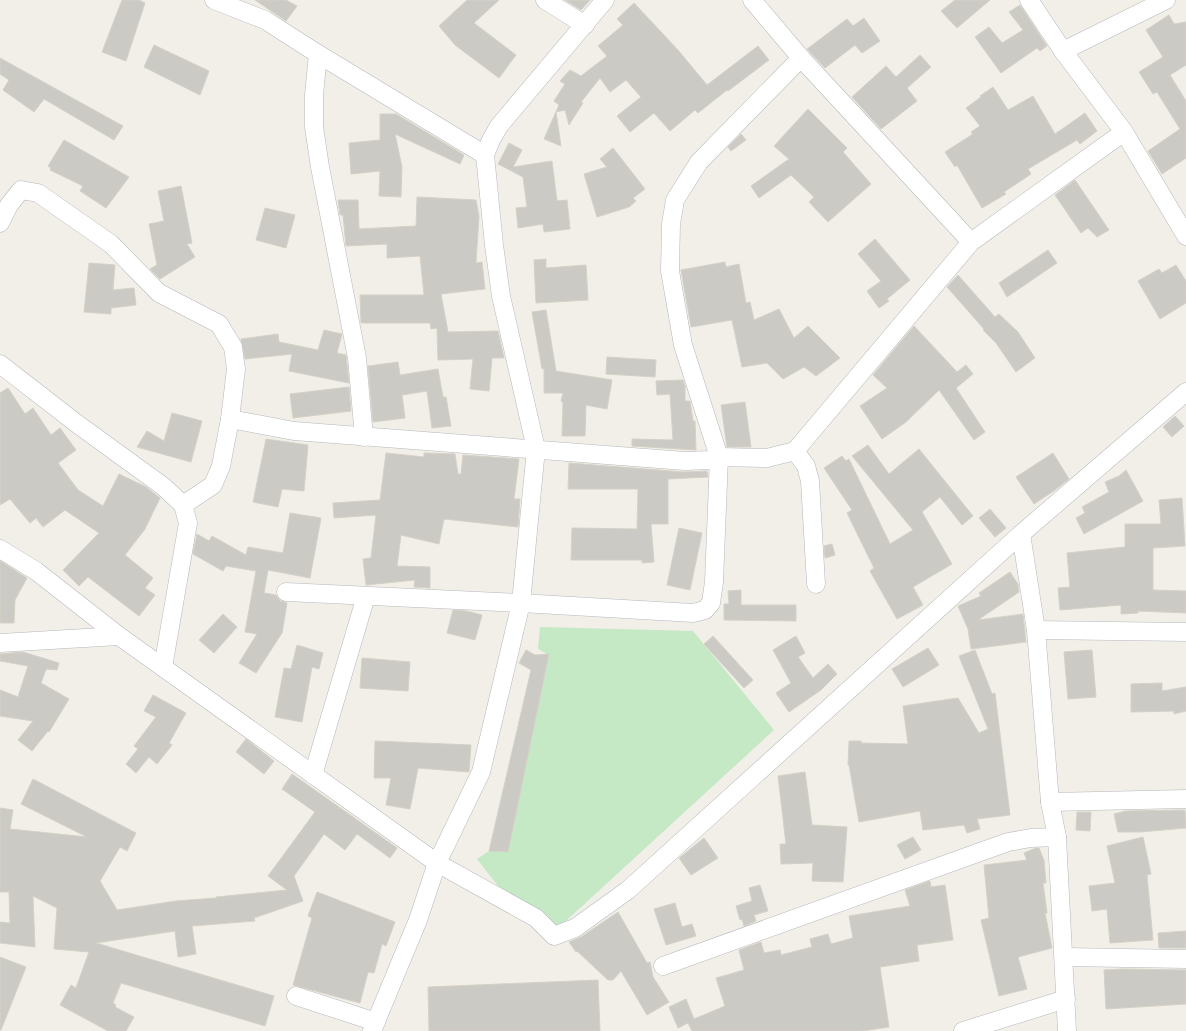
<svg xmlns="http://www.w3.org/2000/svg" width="1186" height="1031" viewBox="0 0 1186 1031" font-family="'PT Sans',sans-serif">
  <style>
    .green { fill: #c5e8c5 }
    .building { fill: #cccac5; stroke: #d6d1c6 }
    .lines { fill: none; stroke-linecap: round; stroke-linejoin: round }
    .minor-casing { stroke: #b5b8bc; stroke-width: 19 }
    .minor { stroke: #fff; stroke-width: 18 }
  </style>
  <rect width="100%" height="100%" fill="#f1efe8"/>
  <path class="green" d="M540,627L693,631L774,730L555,931L505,895L477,859L489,851H508L549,655L538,649Z"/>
  <g class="building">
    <path d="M122,0H139L145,3L126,61L102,52Z"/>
    <path d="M255,0H286L297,6L286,21Z"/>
    <path d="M467,0H499L474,23L516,55L499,78L455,45L439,26Z"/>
    <path d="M565,0H590L581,10Z"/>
    <path d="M955,0H990L957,28L941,11Z"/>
    <path d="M634,3L678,50L707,85L758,46L769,60L728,91L727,90L698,113L695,110L670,131L654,113L630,132L617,116L641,97L626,80L610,92L600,78L581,102L583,103L569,125L565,110L556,112L561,146L544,139L559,105L554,101L565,84L560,81L570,70L581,76L607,56L598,46L623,25L617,19Z"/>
    <path d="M1020,5L1047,46L1040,51L1037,48L1001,73L975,37L989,27L1002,43L1023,30L1009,12Z"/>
    <path d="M1169,15L1174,24L1186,22V65L1170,75L1186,101V158L1162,174L1148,151L1180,129L1157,92L1153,94L1139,72L1163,57L1146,30Z"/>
    <path d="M864,18L880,41L862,53L855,45L825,68L807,49L847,19L853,26Z"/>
    <path d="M154,45L209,71L200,95L144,67Z"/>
    <path d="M920,55L931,67L907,88L917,101L881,129L852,97L886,66L896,77Z"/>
    <path d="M0,58L123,126L114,140L44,99L34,112L3,90L9,80L0,74Z"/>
    <path d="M993,87L1008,110L1033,96L1055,134L1085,113L1097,131L1080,144L1077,140L1028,169L1031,174L1004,192L1006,194L982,208L957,165L955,167L945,152L973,134L971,132L980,126L966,108L981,97L980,96Z"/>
    <path d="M808,109L847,148L843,152L871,184L828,222L809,202L814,197L791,175L759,198L751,186L789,159L774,146Z"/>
    <path d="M380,114H396L464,155L460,164L395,134L402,167L401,197L379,196L380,171L351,174L349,143L380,140Z"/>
    <path d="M741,134L746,140L731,151L728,147Z"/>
    <path d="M64,140L129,177L106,208L80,191L83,186L50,170L51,168L48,166Z"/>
    <path d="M509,143L522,150L513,167L552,161L557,201L567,200L570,229L544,232L543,224L518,228L516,208L527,207L523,177L498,164Z"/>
    <path d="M613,148L645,189L633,198L636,201L629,207L597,217L584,174L607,167L600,159Z"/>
    <path d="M1075,180L1109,230L1097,237L1088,228L1081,233L1055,195Z"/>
    <path d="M181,186L192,243L187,244L195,257L160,279L150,269L157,265L149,224L164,221L158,191Z"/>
    <path d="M417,197L476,200L479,216L476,263L482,262L485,289L441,294L448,332L498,331L504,358H492L489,391L470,389L473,359L438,360L437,328L431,329L430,323H361L360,295H424L420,256L387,258V244L346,246L343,215H340L338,200H358L359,229L416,226Z"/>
    <path d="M265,208L295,215L286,248L256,240Z"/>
    <path d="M875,239L910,280L887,299L889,301L879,308L867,291L881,281L858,254Z"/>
    <path d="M1048,250L1057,263L1007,297L999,283Z"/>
    <path d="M546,259V268L586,265L588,300L536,303L534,260Z"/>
    <path d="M725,262L726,267L739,264L746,303L750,302L754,320L779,309L794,338L808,326L840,358L816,376L804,367L783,379L767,363L742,367L732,320L691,327L681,270Z"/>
    <path d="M89,263L115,265L113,290L134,288L136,305L111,308V314L84,312Z"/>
    <path d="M1176,265L1186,281V303L1160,319L1138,281L1159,269L1162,273Z"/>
    <path d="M958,275L995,317L999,314L1018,332L1035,358L1016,372L996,343L983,330L984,329L947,287Z"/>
    <path d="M546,310L556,371L612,380L607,409L586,405L585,436H562L563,402L561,401L563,393H544V368L542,369L532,312Z"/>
    <path d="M914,326L957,372L966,365L973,374L956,388L985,432L974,440L939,390L906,422L882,439L860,406L887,388L873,375Z"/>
    <path d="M324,330L342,334L337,353L346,355L349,383L289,371L292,354L245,359L241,339L278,334L279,342L318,350Z"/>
    <path d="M607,357L656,360L655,377L606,374Z"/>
    <path d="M398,362L400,375L438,369L443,397H446L451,426L432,428L427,391L402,395L405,418L373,422L368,366Z"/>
    <path d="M683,380L685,386V401H690L693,421H695L696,450L632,446V439L673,440L670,394L657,395L656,381Z"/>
    <path d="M349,387L351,411L293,418L290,394Z"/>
    <path d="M8,388L25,414L33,408L51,435L60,428L76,450L58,463L78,490L103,506L119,474L146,487L160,498L145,529L125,555L153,578L145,588L155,595L139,616L88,577L79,586L63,570L99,533L65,510L43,527L36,518L30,523L10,499L0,505V393Z"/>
    <path d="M745,402L751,447H727L721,405Z"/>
    <path d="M172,413L202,421L191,462L137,447L147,431L164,441Z"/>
    <path d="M1175,416L1184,426L1172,437L1163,427Z"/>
    <path d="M266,439L308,445L304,491L282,489L278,507L253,502Z"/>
    <path d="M868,445L889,474L919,449L973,516L962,525L940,497L922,512L952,564L913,587L923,605L897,619L870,571L874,568L847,513L852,510L824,468L842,456L846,461L849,459L890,544L913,530L852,456Z"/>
    <path d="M386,453L424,457V453L455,454L458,474H461L463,455L519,459L514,499H520L518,527L444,519L439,544L401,535L397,566L430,567V588L414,587L415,580L366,585L363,559L371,558L376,515L334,518L333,503L380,500Z"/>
    <path d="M1053,453L1069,479L1055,490L1034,504L1016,477Z"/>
    <path d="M569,463L684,472L707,471L708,477L668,479V524H651L654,562L642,563V560H571L572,528L637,529L638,489H568Z"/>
    <path d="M1126,470L1143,501L1084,534L1076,518L1085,513L1082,507L1109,492L1105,482L1119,476Z"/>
    <path d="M1182,498L1185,546L1153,548V590L1186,591V613L1138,611V613L1121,614V605L1060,610L1058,588L1070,587L1067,553L1125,547V524H1161L1159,500Z"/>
    <path d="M990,509L1006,528L995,537L979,518Z"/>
    <path d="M290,513L321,518L310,578L268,570L264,593L276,595L280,601L287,603L282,633L256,673L239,663L257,634L245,632L256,571L226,566L223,571L193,554L197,534L209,541L212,536L246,555L248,547L283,553Z"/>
    <path d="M679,528L702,533L690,590L667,585Z"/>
    <path d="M832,544L835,555L825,558L824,546Z"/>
    <path d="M0,561L27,578L15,600L14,623H0Z"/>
    <path d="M1010,572L1018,584L1019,592L978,620L1023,614L1026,642L971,649L968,629L958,606L981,596L979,593Z"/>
    <path d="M741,590V605H796V621L724,620V604H729L728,591Z"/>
    <path d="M453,610L466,611L482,615L475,640L447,633Z"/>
    <path d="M223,614L237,627L214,653L199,640Z"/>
    <path d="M713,636L753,680L744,688L704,644Z"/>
    <path d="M796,636L805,653L798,657L813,678L828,664L837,674L821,690L789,712L776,693L791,683L773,650Z"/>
    <path d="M297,645L323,653L319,669L312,667L302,722L275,717L284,668L291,669Z"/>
    <path d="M928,648L939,665L903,687L892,669Z"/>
    <path d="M526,650L535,655L549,654L508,852L489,851L531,670L519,663Z"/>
    <path d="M975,650L992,694L995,693L1010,815L977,819L980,829L967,833L964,825L923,830L920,811L859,822L849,765H848L849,741H861V743L908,744L903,706L958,698L979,733L988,729L959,656Z"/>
    <path d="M1092,650L1096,697L1068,699L1064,652Z"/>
    <path d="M23,652L59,663L57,670L46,669L41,683L69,699L49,732L48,731L32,751L18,740L33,721L0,716V690L18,697L28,666L0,661V654Z"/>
    <path d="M362,658L410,662L408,691L360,688Z"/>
    <path d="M1162,683V691L1186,687V711L1174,714V711L1131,712V684Z"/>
    <path d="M153,695L186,713L169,743L172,745L157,764L149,757L136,773L126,764L138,749L134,746L156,717L144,711Z"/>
    <path d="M246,739L274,761L264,774L236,752Z"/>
    <path d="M375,741L471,745L469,772L418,768L410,809L386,805L391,778H374Z"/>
    <path d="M805,772L812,825L847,827L843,882L812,881L813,863L781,864L780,844H786L778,776Z"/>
    <path d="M292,774L397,848L390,858L357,834L345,850L324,834L294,876L303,901L254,918L255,921L192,926L196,954L178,957L175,931L96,943L274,996L265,1026L121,983L113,1003L116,1005L115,1007L134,1017L126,1031H108L60,1005L71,985L76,988L89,952L54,949L57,908L33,896L35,947L0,943V922L10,923L9,892H0V808L13,810L10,829L87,837L21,804L33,779L136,833L127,851L120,847L100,881L117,910L176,901L216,898V897L287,890L268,876L315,812L282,789Z"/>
    <path d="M1185,810L1186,828L1140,832H1118L1114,814L1126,811Z"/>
    <path d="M1077,812H1091L1090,831L1076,830Z"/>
    <path d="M913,837L921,850L905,859L897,845Z"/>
    <path d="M1143,837L1151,874L1147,875L1153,940L1110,943L1107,909L1092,911L1089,886L1115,883L1107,846Z"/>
    <path d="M704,838L718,858L691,875L679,858Z"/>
    <path d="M1036,848H1039L1044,860L1046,883H1043L1047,913H1045L1052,948L1018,957L1027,989L999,996L981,920L989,918L984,865L1027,860L1024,853Z"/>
    <path d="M930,881L931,887L945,885L953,940L917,945L919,961L880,967L889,1027L862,1031H692L688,1023L678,1028L669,1007L686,999L694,1019L725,1006L716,978L744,970L739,950L761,942L764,953L780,950L781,955L812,947L810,939L828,934L831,944L853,938L849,916L910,906L905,890Z"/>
    <path d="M760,885L768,911L754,915L756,921L744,926L742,919L740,920L736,906L752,901L749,888Z"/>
    <path d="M317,892L395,922L386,946L382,944L374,973L368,972L360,1003L293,985L312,918L308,916Z"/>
    <path d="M675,903L682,927L692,924L696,936L666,945L654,909Z"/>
    <path d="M618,912L647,963L650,962L653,977L669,1002L647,1015L621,971L613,980H608L577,951L576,952L569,942L581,937Z"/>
    <path d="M1186,931V948H1159L1158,933Z"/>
    <path d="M0,957L26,967L1,1030H0Z"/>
    <path d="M1123,969L1186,970V1004L1106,1009L1104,970Z"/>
    <path d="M598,980L600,1031H429L428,987Z"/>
  </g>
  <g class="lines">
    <g class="minor-casing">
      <g id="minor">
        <path d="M214,0L265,20L318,54L485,155"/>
        <path d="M545,0L585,25"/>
        <path d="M752,0L801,58L971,242"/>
        <path d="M1029,0L1063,51L1124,132L1186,236"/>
        <path d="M1063,51L1166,0"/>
        <path d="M318,54L314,95V127L320,167L357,358L364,437"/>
        <path d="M0,223L9,205L21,190L38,193L111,244L159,293L219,324L233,347L236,369L230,419"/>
        <path d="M0,364L76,423L164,487L183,505L188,523L163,667"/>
        <path d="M795,451L971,242L1124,132"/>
        <path d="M183,505L213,485L221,466L230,419L294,431L685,461L710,460L719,457L683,345L670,271L671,224L675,200L699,162L801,58"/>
        <path d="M1021,534L1036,630L1050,802L1057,837L1067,1031"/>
        <path d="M0,549L36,571L119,636L437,863L536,918L554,936L575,928L628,890L1021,534L1186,392"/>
        <path d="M286,592L521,603L693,613L705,610L711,603L714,582L719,457L767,458L795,451L806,466L810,481L816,584"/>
        <path d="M1036,630L1186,632"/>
        <path d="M0,643L119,636"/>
        <path d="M313,775L366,596"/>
        <path d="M1050,802L1186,799"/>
        <path d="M1064,957L1186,959"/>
        <path d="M663,966L1008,842L1031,838L1057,837"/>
        <path d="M296,996L376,1022"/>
        <path d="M372,1031L418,920L437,863L481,772L521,603L536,449L501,296L494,245L485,155L491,140L499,126L605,0"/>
        <path d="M963,1031L1066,999"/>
      </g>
    </g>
    <use href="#minor" class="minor"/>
  </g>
</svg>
